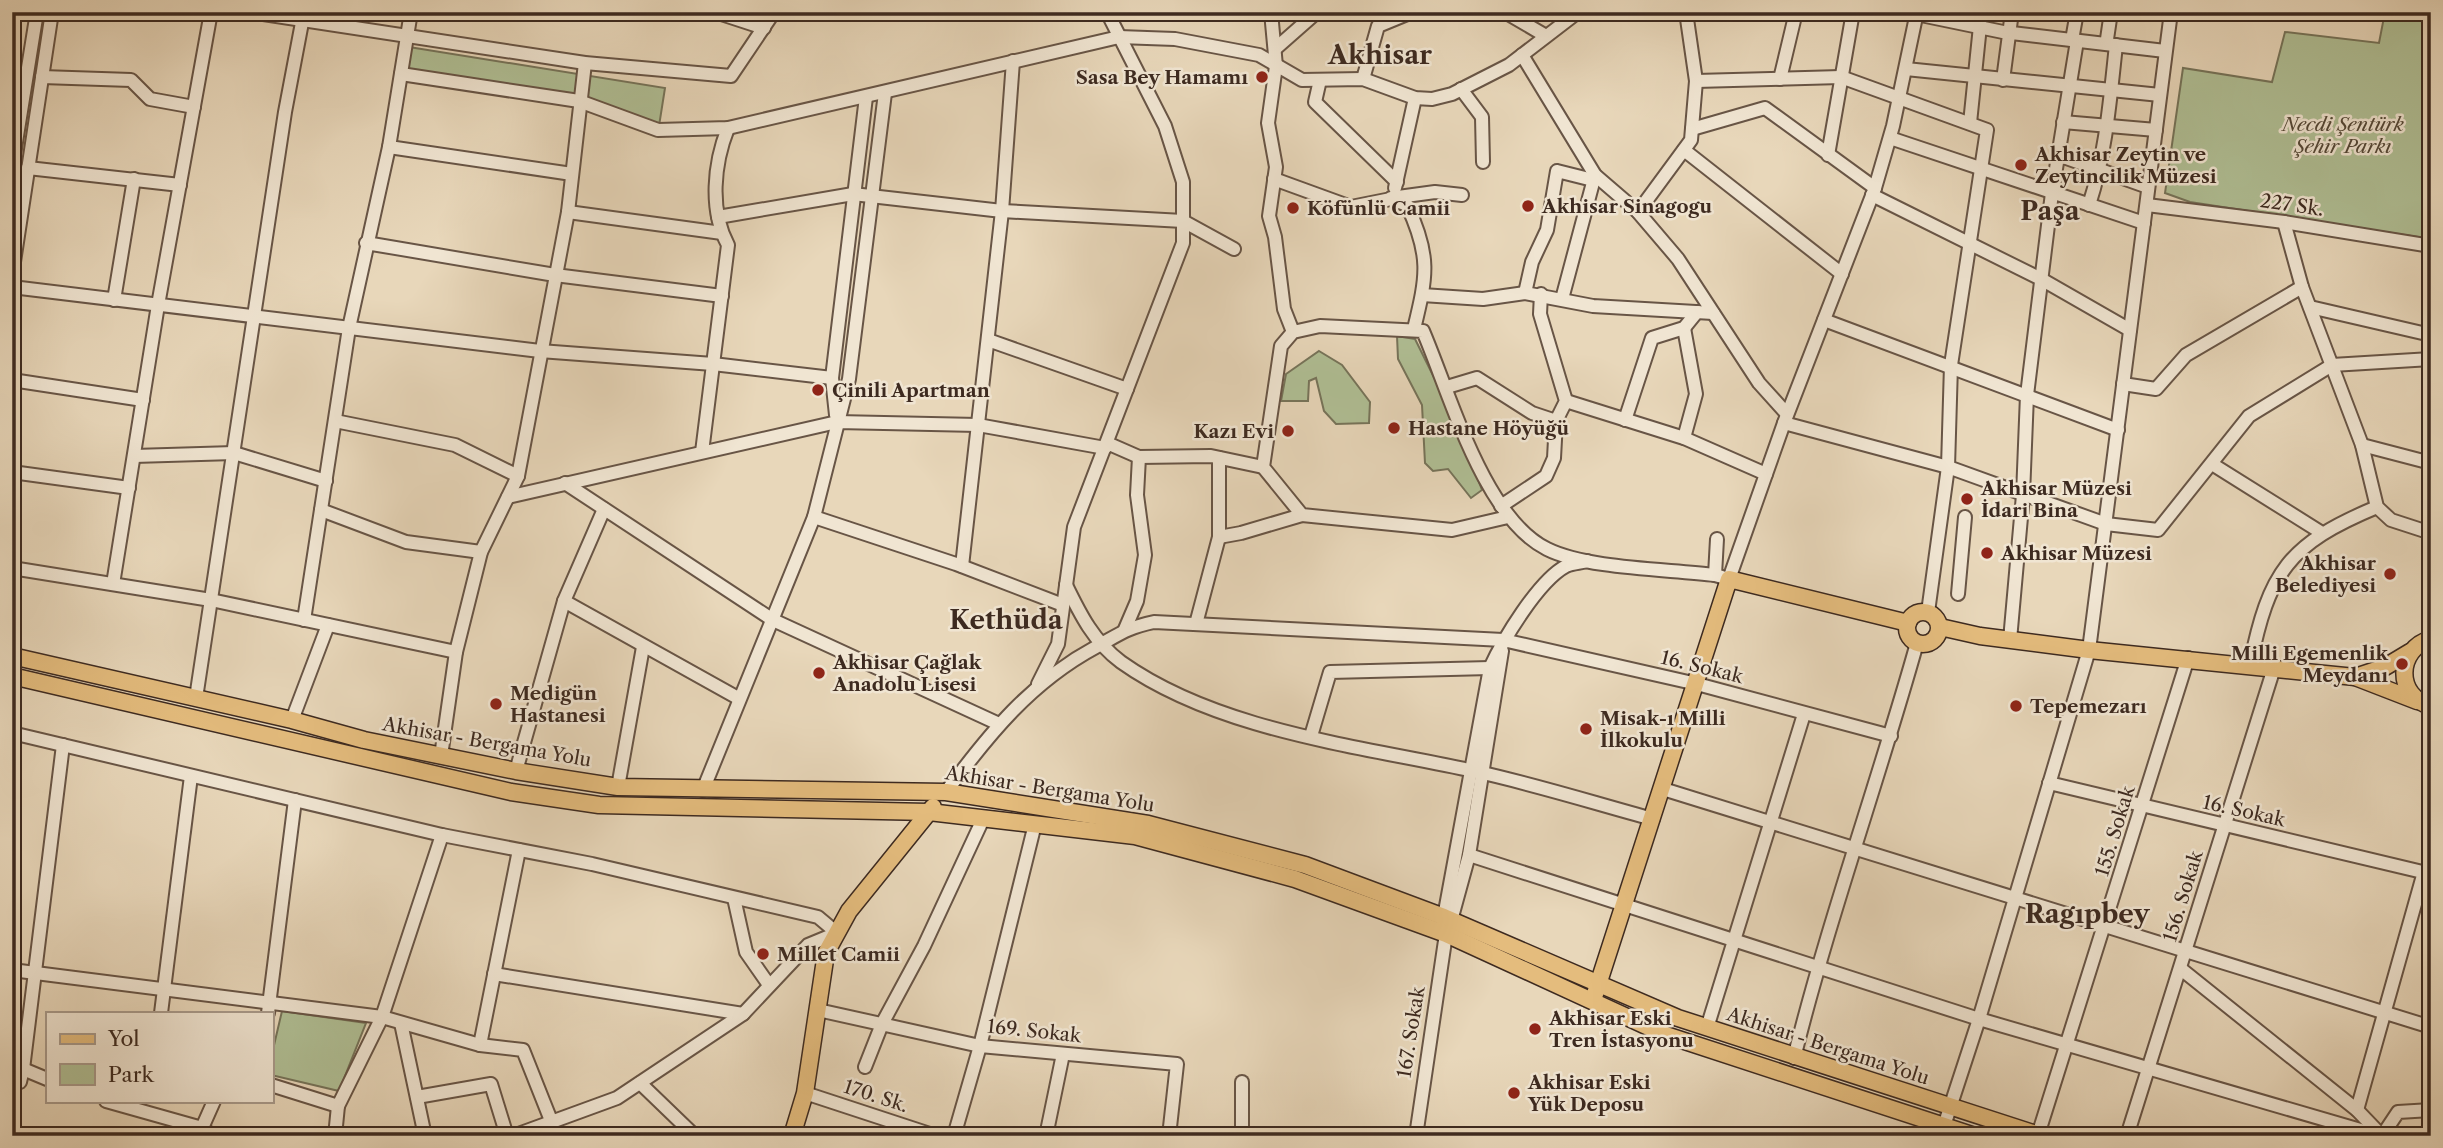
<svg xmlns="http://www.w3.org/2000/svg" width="2443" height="1148" viewBox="0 0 2443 1148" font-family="'Libre Caslon Text',serif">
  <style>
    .green { fill: #b0bf95; stroke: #76745a; stroke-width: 2 }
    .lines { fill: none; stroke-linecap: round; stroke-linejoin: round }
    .minor-casing { stroke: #685546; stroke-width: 16 }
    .major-casing { stroke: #3d2a20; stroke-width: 19 }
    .minor { stroke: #f0e5d2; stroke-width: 12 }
    .major { stroke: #e4bc7d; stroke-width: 16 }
    .poi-dot { fill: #8f2418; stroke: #f0e5d2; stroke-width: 2.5 }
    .labels { text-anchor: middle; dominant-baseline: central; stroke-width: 5; stroke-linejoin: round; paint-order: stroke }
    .poi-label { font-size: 19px; font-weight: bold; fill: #3d2a20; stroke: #f0e5d2; text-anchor: start }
    .park-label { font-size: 19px; font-style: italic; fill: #544837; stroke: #f0e5d2 }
    .street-label { font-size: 19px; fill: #3d2a20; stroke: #f0e5d2 }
    .district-label { font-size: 26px; font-weight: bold; fill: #3d2a20; stroke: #f0e5d2 }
  </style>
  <rect width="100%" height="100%" fill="#e8d7ba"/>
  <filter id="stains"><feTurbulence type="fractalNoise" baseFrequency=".00286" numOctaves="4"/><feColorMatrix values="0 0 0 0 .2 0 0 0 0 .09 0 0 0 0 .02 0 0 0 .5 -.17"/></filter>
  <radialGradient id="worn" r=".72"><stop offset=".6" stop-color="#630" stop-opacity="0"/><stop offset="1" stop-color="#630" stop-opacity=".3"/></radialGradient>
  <g class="green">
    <path d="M2385,12H2431V239L2190,202L2165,193L2183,68L2272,82L2285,32L2379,43Z"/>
    <path d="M409,47L665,88L659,126L584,98L406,70Z"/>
    <path d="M1397,336L1415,339L1455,420L1482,490L1471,498L1448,469L1433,471L1425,463L1422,405L1398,359Z"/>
    <path d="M1319,351L1342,365L1370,402L1369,423L1336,424L1324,411L1316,378L1309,381L1308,401H1281L1286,374Z"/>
    <path d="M282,1011L366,1023L339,1091L271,1075V1058Z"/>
  </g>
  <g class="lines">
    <g class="minor-casing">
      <g id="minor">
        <path d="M250,12L585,63L731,76L774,12"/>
        <path d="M715,12L764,28"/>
        <path d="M1271,12L1276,66L1268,123L1276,167L1269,216L1275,237L1284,309L1293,332"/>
        <path d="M1505,12L1546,36"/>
        <path d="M1916,14L2003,32L2165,51"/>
        <path d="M2107,39L2111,12"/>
        <path d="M2072,40L2077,12"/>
        <path d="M1275,49L1317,12"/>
        <path d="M1522,55L1595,175L1638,212L1678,259L1759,383L1787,414"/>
        <path d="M1906,69L2160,95"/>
        <path d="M401,74L579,101L658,130L728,128L1119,37L1175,39L1259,55L1302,80L1363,79L1415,98L1432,99L1452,94L1509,65L1578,12"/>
        <path d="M42,77L131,80L150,99L194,107"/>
        <path d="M1363,79L1378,26L1412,12"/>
        <path d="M1780,79L1796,12"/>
        <path d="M1320,80L1315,102L1397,182"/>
        <path d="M2003,80L2012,12"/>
        <path d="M1696,81L1841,77L1987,130L1951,365L1948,467L1928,612"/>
        <path d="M1461,89L1482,117L1483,162"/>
        <path d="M2063,122L2156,130"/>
        <path d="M1970,123L1980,26L1979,12"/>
        <path d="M1692,129L1765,108L1875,188"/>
        <path d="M1890,138L2144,223"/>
        <path d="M389,147L572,174"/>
        <path d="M1684,150L1842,274"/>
        <path d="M1828,155L1853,12"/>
        <path d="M2058,155L2148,187"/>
        <path d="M12,167L37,12"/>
        <path d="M28,168L180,185"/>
        <path d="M1274,179L1351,207L1391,199L1407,205C1431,256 1427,276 1414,329"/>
        <path d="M1395,188L1415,98"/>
        <path d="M1872,195L2041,279L2130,330"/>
        <path d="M1391,198L1435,192L1462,195"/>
        <path d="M2089,205C2106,153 2110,100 2116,45"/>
        <path d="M2147,205L2284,222L2431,246"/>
        <path d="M568,212L722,233"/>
        <path d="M1638,212L1691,140L1696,81L1686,12"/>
        <path d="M718,217L853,194L1002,211L1183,221L1234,249"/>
        <path d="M2284,222L2302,287L2362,445L2377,507L2391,520L2431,533"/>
        <path d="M366,243L555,275L722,296"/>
        <path d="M12,275L52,12"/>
        <path d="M12,287L540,351L713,364L832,378"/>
        <path d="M1525,293L1532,262L1547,230L1557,171L1593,180"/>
        <path d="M1422,295L1483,299L1525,293L1593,306L1713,313"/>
        <path d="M1562,299L1595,175"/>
        <path d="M114,300L134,179"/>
        <path d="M2310,307L2431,335"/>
        <path d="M1824,320L2118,430"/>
        <path d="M988,340L1127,389"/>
        <path d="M12,380L143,400"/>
        <path d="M2123,384L2156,389L2186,355L2302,287"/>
        <path d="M1447,387L1477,378L1532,413L1556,421"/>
        <path d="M1566,401L1684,438L1766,474"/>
        <path d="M836,415L832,378L866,97"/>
        <path d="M1625,420L1652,338L1684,328L1697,312"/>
        <path d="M335,421L455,445L518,476"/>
        <path d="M1784,423L1948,467L2106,524L2158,530L2249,416L2332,365L2431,359"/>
        <path d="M1684,438L1696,394L1684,328"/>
        <path d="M1107,443L1139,457L1211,456L1263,467"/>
        <path d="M2362,445L2431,463"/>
        <path d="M702,452L728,245C709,210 714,163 728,128"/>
        <path d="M134,456L234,453L326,481"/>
        <path d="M2212,464L2322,533"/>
        <path d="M12,472L129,488"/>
        <path d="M565,483L773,620L999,724"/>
        <path d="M508,497L837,422L978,425L1105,448"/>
        <path d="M1501,506L1546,476L1554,458L1556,421L1566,401L1540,314L1541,294"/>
        <path d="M321,510L406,542L481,552"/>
        <path d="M814,517L956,564L1063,605"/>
        <path d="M1508,517L1452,530L1302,515L1263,467L1281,346L1293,332L1320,326L1423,331C1450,394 1484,518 1547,549C1587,569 1668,569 1715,575L1729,579L1784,423L1875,188L1893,126L1917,12"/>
        <path d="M1219,537L1241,533L1302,515"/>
        <path d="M962,566L1002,211L1013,61"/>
        <path d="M12,568L211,600L456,652"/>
        <path d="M1715,575L1717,539"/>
        <path d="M113,584L158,305L211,12"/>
        <path d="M1066,585C1080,614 1094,642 1121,662C1218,731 1359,746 1474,771C1534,784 1594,803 1653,819"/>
        <path d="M1958,594L1965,517"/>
        <path d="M564,601L738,698"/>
        <path d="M304,620L349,328L389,147L411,12"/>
        <path d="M1196,624L1219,537V458"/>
        <path d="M1125,629L1137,601L1145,555L1137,495L1139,457"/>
        <path d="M2010,640L2023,495L2027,395L2052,193L2077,41"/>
        <path d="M2250,665C2269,572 2288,544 2377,507"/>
        <path d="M1038,684L1058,644L1074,527L1183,243V182L1165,126L1107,12"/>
        <path d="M196,698L285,112L304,12"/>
        <path d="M292,720L328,625"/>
        <path d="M12,733L442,835L592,864L818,917L837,933L808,945L743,1014L617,1098L513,1136"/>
        <path d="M1311,736L1330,672L1490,668"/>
        <path d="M441,756L456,652L481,552L518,476L568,212L585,63"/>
        <path d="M516,771L564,601L604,509"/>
        <path d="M2049,783L2431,874"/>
        <path d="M618,787L643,647"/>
        <path d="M1663,789L2431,1027"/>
        <path d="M703,790L814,517L849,379L885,93"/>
        <path d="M946,792C989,734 1031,682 1096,647C1120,634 1126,628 1154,622L1503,640L1697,684L1891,736"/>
        <path d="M1469,855L1979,1019L2381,1136"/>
        <path d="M734,898L746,952L769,985"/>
        <path d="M1449,928L1469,855L1502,651"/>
        <path d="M2181,969L2357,1110L2381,1135"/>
        <path d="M12,970L382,1017L480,1045L523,1050L552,1123"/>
        <path d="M494,974L743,1014"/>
        <path d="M818,1010L980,1046L1177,1064L1169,1136"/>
        <path d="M161,1013L191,776"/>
        <path d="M268,1013L295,800"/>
        <path d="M401,1023L425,1136"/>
        <path d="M1707,1028L1804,714"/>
        <path d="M480,1045L519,850"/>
        <path d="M1794,1058C1829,918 1878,782 1917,643"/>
        <path d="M865,1067L882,1024L924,946L984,817"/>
        <path d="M23,1069L47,1079"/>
        <path d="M12,1081L20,1082L23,1069L63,745"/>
        <path d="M1242,1082V1136"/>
        <path d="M640,1083L695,1136"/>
        <path d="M271,1085L338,1106L382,1017L442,835"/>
        <path d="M805,1093L936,1136"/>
        <path d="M417,1097L491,1084L507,1136"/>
        <path d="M106,1101L202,1128L213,1136"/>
        <path d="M2357,1110L2424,872"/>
        <path d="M1944,1126L1979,1019L2089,650L2171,12"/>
        <path d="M202,1128L214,1101"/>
        <path d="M2038,1135L2188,658"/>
        <path d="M335,1136L338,1106"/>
        <path d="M954,1136L980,1046L1035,824"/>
        <path d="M1046,1136L1063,1054"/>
        <path d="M1416,1136L1446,934L1444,917L1490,668C1503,640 1538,581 1566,566C1572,563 1581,563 1587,561"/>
        <path d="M2127,1136L2274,668"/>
        <path d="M2382,1136L2398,1112L2431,1110"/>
      </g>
    </g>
    <g class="major-casing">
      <g id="major">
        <circle cx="1923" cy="628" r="16"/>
        <path d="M1940,627L1980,636L2089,650L2355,677L2417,701"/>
        <path d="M2431,639C2396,649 2395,697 2431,706"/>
        <path d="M12,656L292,720L364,740L516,771L618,787L946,792L1148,824L1305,865L1444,917L1678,1018L2042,1136"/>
        <path d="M12,676L511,792L599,805L929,812L1135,836L1295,879L1446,934L1666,1035L1975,1136"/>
        <path d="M2355,677L2385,667L2410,652"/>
        <path d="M1595,994L1729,579L1908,623"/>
        <path d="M792,1136L805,1093L826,953L849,911L933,807"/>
      </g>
    </g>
    <use href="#minor" class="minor"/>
    <use href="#major" class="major"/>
  </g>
  <g class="poi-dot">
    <circle cx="1262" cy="77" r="7"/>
    <circle cx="2021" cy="165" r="7"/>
    <circle cx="1528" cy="206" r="7"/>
    <circle cx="1293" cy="208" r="7"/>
    <circle cx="818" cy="390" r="7"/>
    <circle cx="1394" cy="428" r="7"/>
    <circle cx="1288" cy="431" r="7"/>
    <circle cx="1967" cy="499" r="7"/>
    <circle cx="1987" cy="553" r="7"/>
    <circle cx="2390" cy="574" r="7"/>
    <circle cx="2402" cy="664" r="7"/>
    <circle cx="819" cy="673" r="7"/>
    <circle cx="496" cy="704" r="7"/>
    <circle cx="2016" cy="706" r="7"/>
    <circle cx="1586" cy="729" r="7"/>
    <circle cx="763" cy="954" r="7"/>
    <circle cx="1535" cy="1029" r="7"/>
    <circle cx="1514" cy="1093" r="7"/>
  </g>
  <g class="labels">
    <g class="poi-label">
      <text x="1248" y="77" text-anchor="end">Sasa Bey Hamamı</text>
      <text x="2035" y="154">Akhisar Zeytin ve<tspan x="2035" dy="22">Zeytincilik Müzesi</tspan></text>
      <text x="1542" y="206">Akhisar Sinagogu</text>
      <text x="1307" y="208">Köfünlü Camii</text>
      <text x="832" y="390">Çinili Apartman</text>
      <text x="1408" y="428">Hastane Höyüğü</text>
      <text x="1274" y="431" text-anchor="end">Kazı Evi</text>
      <text x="1981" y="488">Akhisar Müzesi<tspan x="1981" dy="22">İdari Bina</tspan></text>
      <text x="2001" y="553">Akhisar Müzesi</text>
      <text x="2376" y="563" text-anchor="end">Akhisar<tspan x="2376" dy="22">Belediyesi</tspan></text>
      <text x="2388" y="653" text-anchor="end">Milli Egemenlik<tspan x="2388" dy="22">Meydanı</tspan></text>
      <text x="833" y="662">Akhisar Çağlak<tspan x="833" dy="22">Anadolu Lisesi</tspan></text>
      <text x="510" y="693">Medigün<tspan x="510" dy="22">Hastanesi</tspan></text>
      <text x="2030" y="706">Tepemezarı</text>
      <text x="1600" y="718">Misak-ı Milli<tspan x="1600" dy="22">İlkokulu</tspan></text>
      <text x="777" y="954">Millet Camii</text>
      <text x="1549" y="1018">Akhisar Eski<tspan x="1549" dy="22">Tren İstasyonu</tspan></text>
      <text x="1528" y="1082">Akhisar Eski<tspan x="1528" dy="22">Yük Deposu</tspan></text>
    </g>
    <g class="park-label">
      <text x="2343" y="124">Necdi Şentürk<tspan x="2343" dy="22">Şehir Parkı</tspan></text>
    </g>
    <g class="street-label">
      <text transform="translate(2292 205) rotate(8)">227 Sk.</text>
      <text transform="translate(1702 667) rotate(14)">16. Sokak</text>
      <text transform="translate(487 742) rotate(10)">Akhisar - Bergama Yolu</text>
      <text transform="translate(1050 789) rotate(9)">Akhisar - Bergama Yolu</text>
      <text transform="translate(2244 811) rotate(13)">16. Sokak</text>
      <text transform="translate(2115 831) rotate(-73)">155. Sokak</text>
      <text transform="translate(2183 896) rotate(-73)">156. Sokak</text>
      <text transform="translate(1034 1031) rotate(6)">169. Sokak</text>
      <text transform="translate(1411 1032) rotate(-81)">167. Sokak</text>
      <text transform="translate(1828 1046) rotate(18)">Akhisar - Bergama Yolu</text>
      <text transform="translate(876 1096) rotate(18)">170. Sk.</text>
    </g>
    <g class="district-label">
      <text x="1380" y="55">Akhisar</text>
      <text x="2050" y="211">Paşa</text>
      <text x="1006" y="620">Kethüda</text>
      <text x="2087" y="914">Ragıpbey</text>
    </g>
  </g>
  <rect width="2443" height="1148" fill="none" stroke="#e8d7ba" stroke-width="42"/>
  <rect x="14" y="14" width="2415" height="1120" fill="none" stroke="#3d2a20" stroke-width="3.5"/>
  <rect x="21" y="21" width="2401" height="1106" fill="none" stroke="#3d2a20" stroke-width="2"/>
  <rect x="46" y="1012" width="228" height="91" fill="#f0e5d2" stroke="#a89a8b" stroke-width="2"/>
  <rect x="60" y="1034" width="35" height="10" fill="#e4bc7d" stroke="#a89a8b" stroke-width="2"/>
  <text x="108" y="1046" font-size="21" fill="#3d2a20">Yol</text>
  <rect x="60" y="1064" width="35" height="21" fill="#b0bf95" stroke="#a89a8b" stroke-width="2"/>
  <text x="108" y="1082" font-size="21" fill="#3d2a20">Park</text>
  <rect width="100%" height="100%" filter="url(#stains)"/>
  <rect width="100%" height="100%" fill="url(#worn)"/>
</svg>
